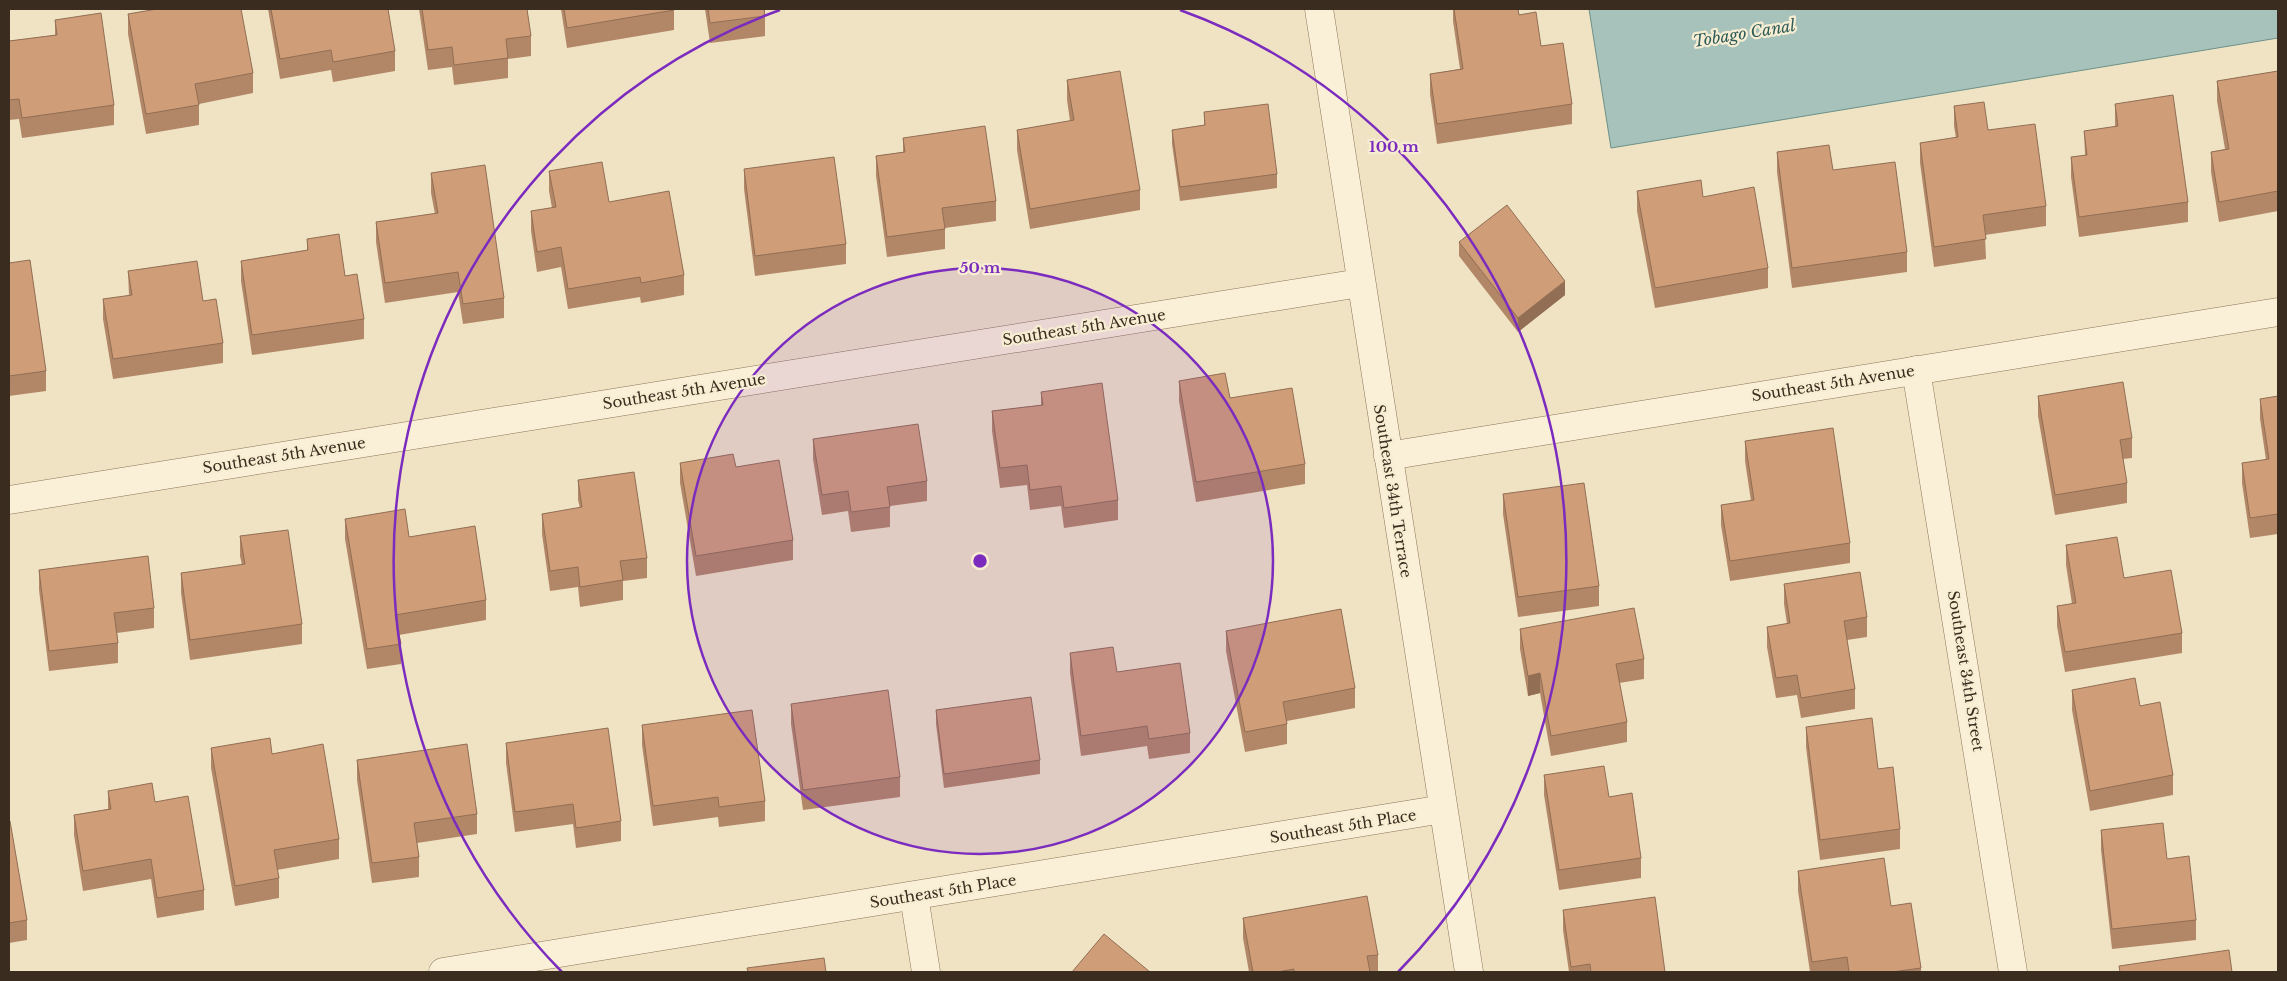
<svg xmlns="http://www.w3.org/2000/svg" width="2287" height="981" viewBox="0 0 2287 981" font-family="'Libre Baskerville',serif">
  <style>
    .water { fill: #a6c2ba; stroke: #6c9188 }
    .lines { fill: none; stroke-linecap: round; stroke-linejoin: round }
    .minor-casing { stroke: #8b7459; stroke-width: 29 }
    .minor { stroke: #faf0d7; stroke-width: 28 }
    .wall { fill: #b28767 }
    .shaded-wall { fill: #916e54 }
    .building { fill: #cf9d78; stroke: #916e54 }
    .ring { fill: none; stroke: #7b2cbf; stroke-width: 2.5 }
    .labels { text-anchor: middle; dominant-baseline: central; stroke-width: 4.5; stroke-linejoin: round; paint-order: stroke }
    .street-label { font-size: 15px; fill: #3a2c1e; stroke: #f7edd3 }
    .water-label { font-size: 16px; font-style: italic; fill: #2d5b58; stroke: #f7edd3 }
    .centre { fill: #7b2cbf; stroke: #f7edd3; stroke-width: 2.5 }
    .ring-label { font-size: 15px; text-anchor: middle; font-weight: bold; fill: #7b2cbf; stroke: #f7edd3; stroke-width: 4.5; stroke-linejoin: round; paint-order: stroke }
  </style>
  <rect width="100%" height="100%" fill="#f0e3c4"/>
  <path class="water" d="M1589,9H2278V38L1611,148Z"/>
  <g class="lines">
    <g class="minor-casing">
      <g id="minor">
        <path d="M1319,9L1469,972"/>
        <path d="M1916,370L2013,972"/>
        <path d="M1388,456L2278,312"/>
        <path d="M9,500L1360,283"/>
        <path d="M914,896L926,972"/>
        <path d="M443,972L1443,809"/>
      </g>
    </g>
    <use href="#minor" class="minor"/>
  </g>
  <g class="wall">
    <path d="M268,9H388L395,51V71L333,82L331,70L280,79Z"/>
    <path d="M419,9H527L531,36V56L508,59V78L454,85L452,67L428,70Z"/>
    <path d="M561,9H674V30L567,48Z"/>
    <path d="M705,9H769H765V36L710,43Z"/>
    <path d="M1453,9H1518L1519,15L1541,46L1572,104V124L1437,144L1430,94V74L1460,69L1453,21Z"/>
    <path d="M128,14L253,73V93L199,104V125L146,134L128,34Z"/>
    <path d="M55,20L114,105V125L22,138L19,119L9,120V41L55,35Z"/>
    <path d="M2278,71V211L2219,222L2211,172V152L2225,149L2217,101V81Z"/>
    <path d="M1067,80L1140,190V210L1030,229L1017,150V130L1070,121L1067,100Z"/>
    <path d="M2115,104L2188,202V222L2079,237L2071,177V157L2085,155L2084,131L2115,127Z"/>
    <path d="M1954,106L1988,130L2046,206V226L1985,235L1986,259L1934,267L1920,163V143L1956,138L1954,126Z"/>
    <path d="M1204,112L1277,174V188L1180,201L1172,144V130L1204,125Z"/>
    <path d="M903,138L996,201V221L945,228V249L887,257L876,176V156L903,152Z"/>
    <path d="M1777,152L1833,170L1907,252V272L1792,288L1777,172Z"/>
    <path d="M744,169L846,244V264L755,276L744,189Z"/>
    <path d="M549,171L609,202L684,275V295L641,303L640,297L568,309L561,267L537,272L531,231V211L552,208L549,191Z"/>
    <path d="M431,173L504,298V318L463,324L458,292L385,303L376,242V222L435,214L431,193Z"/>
    <path d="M1637,191L1703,197L1768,268V288L1655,308L1637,211Z"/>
    <path d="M307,239L345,276L364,319V339L252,355L241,281V261L307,250Z"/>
    <path d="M1459,242L1565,295L1518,332L1459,256Z"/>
    <path d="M9,263L46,371V391L9,396Z"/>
    <path d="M128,271L203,301L223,343V363L113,379L103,319V299L129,296Z"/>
    <path d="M1179,381L1230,398L1305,464V484L1196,502L1179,401Z"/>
    <path d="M1041,392L1118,500V520L1064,528L1061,506L1030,510L1027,485L1000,488L992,431V411L1041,405Z"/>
    <path d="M2038,396L2132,438V458L2123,459L2127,483V503L2055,515L2038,416Z"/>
    <path d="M2278,396V534L2250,538L2242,483V463L2266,460L2260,419V399Z"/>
    <path d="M813,439L927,481V501L890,506V527L851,532L848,511L822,515L813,459Z"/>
    <path d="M1745,441L1850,543V563L1730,581L1721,525V505L1751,501L1745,461Z"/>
    <path d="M680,463L736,467L793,540V560L696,576L680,483Z"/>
    <path d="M578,480L647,558V578L623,581V600L580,607L578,587L550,591L542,534V514L580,508L578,500Z"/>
    <path d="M1503,494L1599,586V606L1518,617L1503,514Z"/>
    <path d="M345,519L409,537L486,600V620L399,635L401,644V664L367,669L345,539Z"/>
    <path d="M240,536L302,624V644L190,660L181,593V573L242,565L240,556Z"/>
    <path d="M2066,545L2124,578L2182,633V653L2065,672L2057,626V606L2072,604L2066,565Z"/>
    <path d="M39,570L154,608V628L117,633L118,643V663L49,671L39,590Z"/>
    <path d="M1784,584L1867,617V637L1847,640L1855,689V709L1801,718L1797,695L1776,698L1767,647V627L1787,624L1784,604Z"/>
    <path d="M1520,629L1644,659V679L1619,683L1627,722V742L1551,756L1540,693L1528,696L1520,649Z"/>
    <path d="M1226,631L1355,688V708L1287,721V744L1245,752L1226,651Z"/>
    <path d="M1070,653L1117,672L1190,733V753L1149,759L1147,746L1081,756L1070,673Z"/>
    <path d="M2072,690L2140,706L2173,775V795L2090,811L2072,710Z"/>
    <path d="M791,704L900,777V797L803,810L791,724Z"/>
    <path d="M936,710L1040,760V774L944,788L936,724Z"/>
    <path d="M642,725L765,801V821L719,827L718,817L653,826L642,745Z"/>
    <path d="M1806,727L1878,769L1900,829V849L1820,860L1806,747Z"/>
    <path d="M506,743L621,821V841L576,848L573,824L515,832L506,763Z"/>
    <path d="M211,748L272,754L339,839V859L277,870L279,878V898L235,906L211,768Z"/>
    <path d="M357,760L477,814V834L417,843L419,857V877L372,883L357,780Z"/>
    <path d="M1544,775L1609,797L1641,858V878L1559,890L1544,795Z"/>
    <path d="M108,791L155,802L204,890V910L157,918L151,879L83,891L74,835V815L108,809Z"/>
    <path d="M9,821L27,920V940L9,943Z"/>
    <path d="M2101,830L2167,859L2196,920V940L2112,949L2101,850Z"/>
    <path d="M1798,871L1891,906L1921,968V972H1810L1798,891Z"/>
    <path d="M1563,910L1665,972H1569L1563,930Z"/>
    <path d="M1243,918L1378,955V972H1249L1243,938Z"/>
  </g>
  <g class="shaded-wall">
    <path d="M1565,281V295L1518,332V318Z"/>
    <path d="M1540,673V693L1528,696V676Z"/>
  </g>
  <g class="building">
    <path d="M157,9H241L253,73L195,84L199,105L146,114L128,14Z"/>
    <path d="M271,9H388L395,51L333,62L331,50L280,59Z"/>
    <path d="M422,9H527L531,36L506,39L508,58L454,65L452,47L428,50Z"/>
    <path d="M564,9H674V10L567,28Z"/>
    <path d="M708,9H764L765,16L710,23Z"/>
    <path d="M1454,9H1518L1519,15L1536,12L1541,46L1563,43L1572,104L1437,124L1430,74L1463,69Z"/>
    <path d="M101,13L114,105L22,118L19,99L9,100V41L57,35L55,20Z"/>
    <path d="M1120,71L1140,190L1030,209L1017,130L1074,120L1067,80Z"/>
    <path d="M2278,71V191L2219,202L2211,152L2229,149L2217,81Z"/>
    <path d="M2173,95L2188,202L2079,217L2071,157L2087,155L2084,131L2118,126L2115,104Z"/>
    <path d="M1984,102L1988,130L2035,124L2046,206L1983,215L1986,239L1934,247L1920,143L1958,137L1954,106Z"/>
    <path d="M1268,104L1277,174L1180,187L1172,130L1205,125L1204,112Z"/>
    <path d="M985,126L996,201L942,208L945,229L887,237L876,156L905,152L903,138Z"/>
    <path d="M1829,145L1833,170L1895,162L1907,252L1792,268L1777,152Z"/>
    <path d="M834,157L846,244L755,256L744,169Z"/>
    <path d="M602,162L609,202L669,191L684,275L641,283L640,277L568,289L561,247L537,252L531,211L556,207L549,171Z"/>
    <path d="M485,165L504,298L463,304L458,272L385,283L376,222L438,213L431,173Z"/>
    <path d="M1701,180L1703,197L1754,187L1768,268L1655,288L1637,191Z"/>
    <path d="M1507,205L1565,281L1518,318L1459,242Z"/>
    <path d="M339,234L345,276L357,274L364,319L252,335L241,261L308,250L307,239Z"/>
    <path d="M30,260L46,371L9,376V263Z"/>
    <path d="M197,261L203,301L216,299L223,343L113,359L103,299L132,295L128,271Z"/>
    <path d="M1225,373L1230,398L1292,388L1305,464L1196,482L1179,381Z"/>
    <path d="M2123,382L2132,438L2120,440L2127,483L2055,495L2038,396Z"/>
    <path d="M1102,383L1118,500L1064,508L1061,486L1030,490L1027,465L1000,468L992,411L1043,405L1041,392Z"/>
    <path d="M2278,396V514L2250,518L2242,463L2269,459L2260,399Z"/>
    <path d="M918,424L927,481L887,487L890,507L851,512L848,491L822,495L813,439Z"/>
    <path d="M1833,428L1850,543L1730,561L1721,505L1754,500L1745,441Z"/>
    <path d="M733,454L736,467L779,460L793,540L696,556L680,463Z"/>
    <path d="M634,472L647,558L620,561L623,580L580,587L578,567L550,571L542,514L582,507L578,480Z"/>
    <path d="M1584,483L1599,586L1518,597L1503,494Z"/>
    <path d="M405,509L409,537L475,526L486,600L395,615L401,644L367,649L345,519Z"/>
    <path d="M288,530L302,624L190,640L181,573L245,564L240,536Z"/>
    <path d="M2117,537L2124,578L2171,570L2182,633L2065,652L2057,606L2076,603L2066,545Z"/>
    <path d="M148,556L154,608L114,613L118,643L49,651L39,570Z"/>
    <path d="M1860,572L1867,617L1844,621L1855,689L1801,698L1797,675L1776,678L1767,627L1790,623L1784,584Z"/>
    <path d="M1634,608L1644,659L1616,664L1627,722L1551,736L1540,673L1528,676L1520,629Z"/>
    <path d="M1341,609L1355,688L1283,702L1287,724L1245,732L1226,631Z"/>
    <path d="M1113,647L1117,672L1180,663L1190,733L1149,739L1147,726L1081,736L1070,653Z"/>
    <path d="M2135,678L2140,706L2160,702L2173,775L2090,791L2072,690Z"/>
    <path d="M888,690L900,777L803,790L791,704Z"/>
    <path d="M1031,697L1040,760L944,774L936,710Z"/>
    <path d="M752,710L765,801L719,807L718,797L653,806L642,725Z"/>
    <path d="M1872,718L1878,769L1893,767L1900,829L1820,840L1806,727Z"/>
    <path d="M608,728L621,821L576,828L573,804L515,812L506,743Z"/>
    <path d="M270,738L272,754L323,744L339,839L274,850L279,878L235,886L211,748Z"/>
    <path d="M467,744L477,814L414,823L419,857L372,863L357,760Z"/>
    <path d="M1604,766L1609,797L1632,793L1641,858L1559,870L1544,775Z"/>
    <path d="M152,783L155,802L188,796L204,890L157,898L151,859L83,871L74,815L111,809L108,791Z"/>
    <path d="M9,821H10L27,920L9,923Z"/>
    <path d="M2163,823L2167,859L2189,856L2196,920L2112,929L2101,830Z"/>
    <path d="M1884,858L1891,906L1911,903L1921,968L1892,972H1849L1847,957L1812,962L1798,871Z"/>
    <path d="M1367,896L1378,955L1367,956L1370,972H1294V969L1277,972H1253L1243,918Z"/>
    <path d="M1655,897L1665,972H1591L1590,964L1571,967L1563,910Z"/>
    <path d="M1104,934L1150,972H1072Z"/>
    <path d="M2229,950L2232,972H2120L2119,966Z"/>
    <path d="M824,958L826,972H748L747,968Z"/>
  </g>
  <circle cx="980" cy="561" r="293" fill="#7b2cbf" fill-opacity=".12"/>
  <g class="ring">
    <circle cx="980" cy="561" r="293"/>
    <path d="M562 972A586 586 0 0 1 780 10M1180 10A586 586 0 0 1 1398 972"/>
  </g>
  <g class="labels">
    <g class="street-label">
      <text transform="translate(1084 327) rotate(-9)">Southeast 5th Avenue</text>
      <text transform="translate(1833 383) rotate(-9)">Southeast 5th Avenue</text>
      <text transform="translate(684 391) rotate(-9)">Southeast 5th Avenue</text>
      <text transform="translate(284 455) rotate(-9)">Southeast 5th Avenue</text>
      <text transform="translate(1393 491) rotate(81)">Southeast 34th Terrace</text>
      <text transform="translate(1966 671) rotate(81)">Southeast 34th Street</text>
      <text transform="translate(1343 826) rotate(-9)">Southeast 5th Place</text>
      <text transform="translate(943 891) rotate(-9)">Southeast 5th Place</text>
    </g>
    <g class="water-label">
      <text transform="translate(1744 33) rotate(-9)">Tobago Canal</text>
    </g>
  </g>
  <circle cx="980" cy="561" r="8" class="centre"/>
  <g class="ring-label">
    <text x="1394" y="152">100 m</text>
    <text x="980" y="273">50 m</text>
  </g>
  <rect width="2287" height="981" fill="none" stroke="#3a2c1e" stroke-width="20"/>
</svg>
